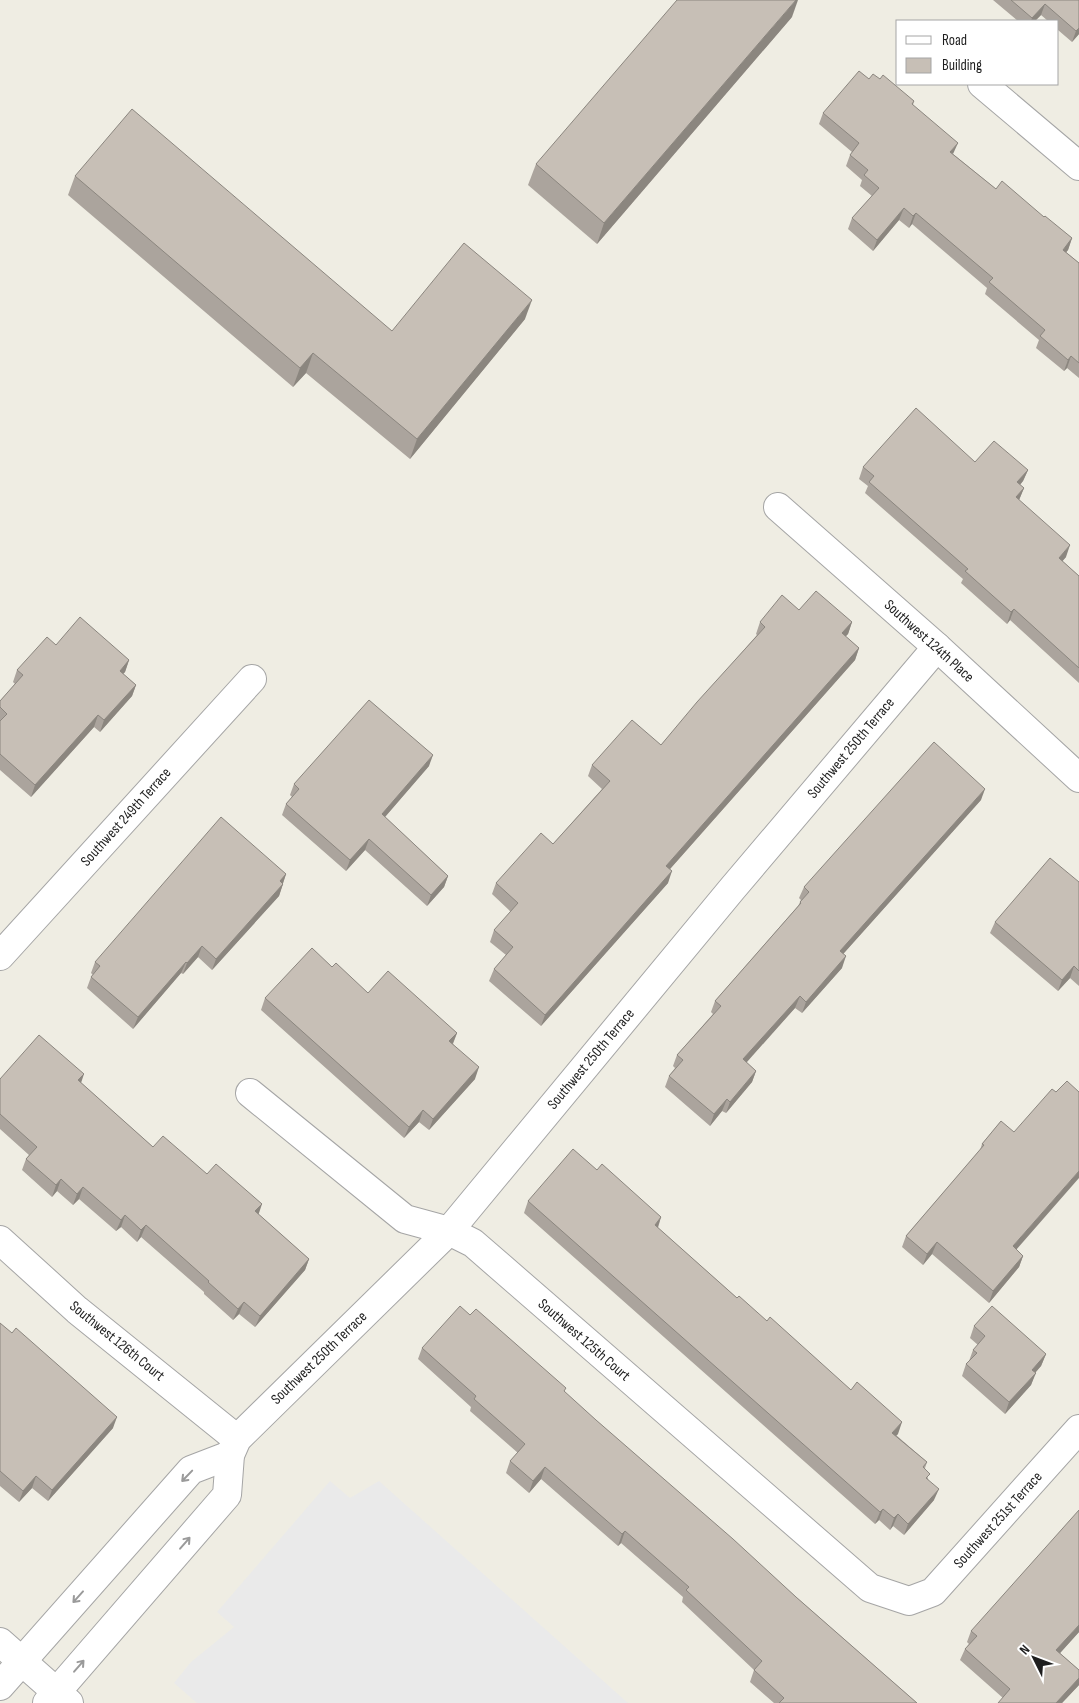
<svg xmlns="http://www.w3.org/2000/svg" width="1079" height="1703" viewBox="0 0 1079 1703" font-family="'Sofia Sans Condensed',sans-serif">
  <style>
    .parking { fill: #eaeaea }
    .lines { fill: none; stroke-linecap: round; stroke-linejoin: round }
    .minor-casing { stroke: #a5a5a5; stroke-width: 30 }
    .minor { stroke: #fff; stroke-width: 28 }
    .wall { fill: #aba49d }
    .shaded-wall { fill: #8b867f }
    .building { fill: #c7bfb6; stroke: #8b867f }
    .oneway { stroke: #9a9a9a }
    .labels { text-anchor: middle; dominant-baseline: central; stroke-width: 4.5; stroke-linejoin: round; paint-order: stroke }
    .street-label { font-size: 15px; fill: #1e1e1e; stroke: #fff }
  </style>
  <rect width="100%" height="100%" fill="#efede3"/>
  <path class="parking" d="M330,1481L350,1498L379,1481L628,1703H197L174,1683L191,1662L234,1627L217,1612Z"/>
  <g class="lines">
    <g class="minor-casing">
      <g id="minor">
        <path d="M982,84L1079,166"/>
        <path d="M778,507L937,647L1079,778"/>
        <path d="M0,956L252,679"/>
        <path d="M250,1093L405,1219L449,1231L473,1243L870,1588L909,1601L933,1592L1079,1429"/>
        <path d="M0,1240L77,1310L237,1439"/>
        <path d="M0,1642L69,1703"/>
        <path d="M0,1686L191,1470L230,1455"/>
        <path d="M47,1703L227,1495L230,1455L237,1439L449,1231L732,889L937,647"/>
      </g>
    </g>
    <use href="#minor" class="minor"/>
  </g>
  <g class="wall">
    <path d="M993,0H1079V34L1072,42L1058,30V21H1048L1041,15L1035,21H1018Z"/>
    <path d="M792,17L597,244L528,185L536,164Z"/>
    <path d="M880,79L914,101L913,105L953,154L996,189L1044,217L1072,238L1068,250L1066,252L1079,263V378L1067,368L1064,371L1036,348L1039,340L985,294L987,288L912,224L909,228L899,220L873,251L848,229L852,218L872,196L860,186L862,180L846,166L850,155L852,152L819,124L823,113Z"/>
    <path d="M75,176L392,331L525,319L410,459L306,373L293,387L68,195Z"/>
    <path d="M975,462L1028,470L1023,481L1020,485L1024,488L1019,500L1066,557L1062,561L1079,576V683L1010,620L1007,624L961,583L963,579L865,493L868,486L859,479L863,467Z"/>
    <path d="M799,610L852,622L848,634L845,636L859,648L855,660L670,869L668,883L541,1026L489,981L494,969L506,955L490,942L494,930L511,912L492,894L496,883L553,844L602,789L588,776L592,765L661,745L757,635L756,634L760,622Z"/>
    <path d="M56,645L129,660L125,672L123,674L136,685L132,696L100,732L94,727L31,797L0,770V701L15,684L13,682L17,670Z"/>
    <path d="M429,766L385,817L448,876L444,887L427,906L365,850L346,871L282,815L286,804L292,797L290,795L294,784Z"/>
    <path d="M981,800L843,954L842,968L802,1013L795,1008L746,1062L756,1071L752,1082L726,1113L722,1111L710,1126L665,1087L669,1076L675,1068L673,1066L677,1055L713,1014L711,1012L715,1001L798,906L801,900L799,898L804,887Z"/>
    <path d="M286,874L279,896L212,970L198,957L183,974L181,973L133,1029L87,988L91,977L93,975L91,973L95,962Z"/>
    <path d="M1079,882V986L1070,978L1058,991L990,933L995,922Z"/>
    <path d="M332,967L368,993L457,1033L453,1044L475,1079L429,1130L419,1122L404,1138L261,1010L265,998Z"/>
    <path d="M0,1079L81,1083L153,1147L207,1174L258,1214L309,1259L305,1270L255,1327L239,1314L233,1320L204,1294V1292L141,1237L137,1242L121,1227L116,1231L79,1199L73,1205L57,1191L52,1197L22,1170L26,1159L29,1155L0,1129Z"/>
    <path d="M1001,1121L1016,1249L1023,1256L1019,1267L989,1303L932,1254L923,1265L902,1247L906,1236L980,1150L982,1144Z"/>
    <path d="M597,1170L661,1217L658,1228L737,1298L898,1434L896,1435L927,1462L925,1468L934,1500L904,1535L893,1526L890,1530L879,1520L875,1524L524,1213L528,1201Z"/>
    <path d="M470,1315L564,1392L796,1597L917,1703H774L750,1682L754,1670L682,1602L683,1597L621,1543L618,1546L541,1479L529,1493L506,1473L510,1461L518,1453L470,1411L471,1407L418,1359L422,1348Z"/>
    <path d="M0,1323L113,1428L48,1501L32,1488L19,1502L0,1486Z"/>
    <path d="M974,1326L1046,1354L1041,1366L1035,1373L1031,1385L1005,1414L962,1376L966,1364L969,1361L973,1350L978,1345L970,1338Z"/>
    <path d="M971,1631L1079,1632L1060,1653L1079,1670V1685L1062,1703H998L1003,1698L960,1660L965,1649L969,1644L967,1642Z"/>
  </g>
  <g class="shaded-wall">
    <path d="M796,0H798L792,17L597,244L604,223Z"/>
    <path d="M1045,4L1041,15L1035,21H1031L1032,18Z"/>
    <path d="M1079,28V34L1072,42L1076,31Z"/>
    <path d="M958,143L953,154L950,152Z"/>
    <path d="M904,208L899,220L873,251L877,240Z"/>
    <path d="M916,213L912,224L909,228L913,216Z"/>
    <path d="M1072,238L1068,250L1059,261L1063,250Z"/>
    <path d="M532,300L525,319L410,459L417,439Z"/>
    <path d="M313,353L306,373L293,387L300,368Z"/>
    <path d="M1071,356L1067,368L1064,371L1068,360Z"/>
    <path d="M1028,470L1023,481L1012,494L1017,482Z"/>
    <path d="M1024,488L1019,500L1016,497Z"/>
    <path d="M1070,545L1066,557L1055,570L1059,558Z"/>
    <path d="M1014,609L1010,620L1007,624L1011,612Z"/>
    <path d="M852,622L848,634L838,645L842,633Z"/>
    <path d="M859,648L855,660L662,878L666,866Z"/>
    <path d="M129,660L125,672L115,682L120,671Z"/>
    <path d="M136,685L132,696L100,732L104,720Z"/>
    <path d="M98,715L94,727L31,797L35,785Z"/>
    <path d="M433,755L429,766L378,825L382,814Z"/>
    <path d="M985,789L981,800L836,962L840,951Z"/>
    <path d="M369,839L365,850L346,871L350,860Z"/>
    <path d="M672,871L668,883L541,1026L545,1015Z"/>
    <path d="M286,874L282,886L280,881Z"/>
    <path d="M448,876L444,887L427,906L431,895Z"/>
    <path d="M283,884L279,896L212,970L216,959Z"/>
    <path d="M202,946L198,957L183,974L187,963Z"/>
    <path d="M846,956L842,968L802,1013L806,1002Z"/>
    <path d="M186,962L181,973L133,1029L138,1017Z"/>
    <path d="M1074,966L1070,978L1058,991L1062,980Z"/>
    <path d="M800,996L795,1008L739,1071L743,1059Z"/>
    <path d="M457,1033L452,1045L449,1041Z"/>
    <path d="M479,1067L475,1079L429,1130L433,1119Z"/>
    <path d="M756,1071L752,1082L726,1113L730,1102Z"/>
    <path d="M84,1074L80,1086L78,1080Z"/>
    <path d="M727,1099L722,1111L710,1126L714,1114Z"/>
    <path d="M423,1110L419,1122L404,1138L409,1127Z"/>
    <path d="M1079,1171V1178L1009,1258L1013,1246Z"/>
    <path d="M61,1179L57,1191L52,1197L56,1185Z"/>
    <path d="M83,1187L79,1199L73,1205L77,1194Z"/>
    <path d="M262,1204L258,1216L255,1211Z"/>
    <path d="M125,1215L121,1227L116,1231L121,1220Z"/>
    <path d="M661,1217L657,1229L655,1225Z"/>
    <path d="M146,1225L141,1237L137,1242L141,1230Z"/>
    <path d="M937,1242L932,1254L923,1265L927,1254Z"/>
    <path d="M1023,1256L1019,1267L989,1303L993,1291Z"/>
    <path d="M309,1259L305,1270L255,1327L260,1316Z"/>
    <path d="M244,1302L239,1314L233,1320L238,1309Z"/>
    <path d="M1046,1354L1041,1366L1028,1381L1032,1370Z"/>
    <path d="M1036,1373L1031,1385L1005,1414L1009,1402Z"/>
    <path d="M117,1417L113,1428L48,1501L52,1490Z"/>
    <path d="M902,1422L898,1434L888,1444L892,1433Z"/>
    <path d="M545,1467L541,1479L529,1493L533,1481Z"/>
    <path d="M36,1476L32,1488L19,1502L23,1491Z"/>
    <path d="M939,1489L934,1500L904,1535L908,1524Z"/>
    <path d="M883,1509L879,1520L875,1524L880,1512Z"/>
    <path d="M898,1514L893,1526L890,1530L894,1518Z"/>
    <path d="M625,1531L621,1543L618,1546L622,1534Z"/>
    <path d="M1079,1625V1632L1052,1662L1056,1650Z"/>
    <path d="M1079,1678V1685L1062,1703H1056Z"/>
  </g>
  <g class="building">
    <path d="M677,0H796L604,223L536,164Z"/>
    <path d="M1011,0H1079V28L1076,31L1045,4L1032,18Z"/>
    <path d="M859,71L869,79L873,74L880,79L883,75L914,101L912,104L958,143L950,152L996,189L1002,181L1044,217L1045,216L1072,238L1063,250L1079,263V363L1071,356L1068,360L1040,336L1045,330L989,282L993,278L916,213L913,216L904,208L877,240L852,218L879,188L864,175L868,170L850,155L859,143L823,113Z"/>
    <path d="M132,109L392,331L464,243L532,300L417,439L313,353L300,368L75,176Z"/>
    <path d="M916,408L975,462L994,441L1028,470L1017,482L1024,488L1016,497L1070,545L1059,558L1079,576V668L1014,609L1011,612L965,571L968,569L869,482L874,476L863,467Z"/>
    <path d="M816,591L852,622L842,633L859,648L666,866L672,871L545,1015L494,969L513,947L494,930L518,903L496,883L541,833L553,844L610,781L592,765L632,720L661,745L697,702L765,627L760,622L782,595L799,610Z"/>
    <path d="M80,617L129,660L120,671L136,685L104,720L98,715L35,785L0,754V721L7,714L0,707V701L23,675L17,670L47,637L56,645Z"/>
    <path d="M369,700L433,755L382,814L448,876L431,895L369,839L350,860L286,804L299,789L294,784Z"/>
    <path d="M934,742L985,789L840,951L846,956L806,1002L800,996L743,1059L756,1071L730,1102L727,1099L714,1114L669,1076L683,1060L677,1055L721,1006L715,1001L801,903L800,902L809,892L804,887Z"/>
    <path d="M221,817L286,874L280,881L283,884L216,959L202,946L187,963L186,962L138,1017L91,977L100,966L95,962Z"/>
    <path d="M1050,858L1079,882V971L1074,966L1062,980L995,922Z"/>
    <path d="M312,948L332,967L336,963L368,993L388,971L457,1033L449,1041L479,1067L433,1119L423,1110L409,1127L265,998Z"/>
    <path d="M39,1035L84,1074L78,1080L153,1147L163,1136L207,1174L216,1164L262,1204L255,1211L309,1259L260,1316L244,1302L238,1309L208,1282L209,1281L146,1225L141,1230L125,1215L121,1220L83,1187L77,1194L61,1179L56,1185L26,1159L37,1147L0,1114V1079Z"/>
    <path d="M1067,1081L1079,1092V1171L1013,1246L1023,1256L993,1291L937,1242L927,1254L906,1236L984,1145L982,1144L1001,1121L1014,1132L1052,1089L1056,1092Z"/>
    <path d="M573,1149L597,1170L602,1164L661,1217L655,1225L737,1298L739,1296L767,1321L770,1317L851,1390L857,1382L902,1422L892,1433L927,1462L923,1467L930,1474L926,1478L939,1489L908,1524L898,1514L894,1518L883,1509L880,1512L528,1201Z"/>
    <path d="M460,1306L470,1315L476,1309L566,1388L564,1391L596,1420L733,1539L796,1597L917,1703H779L784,1698L754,1670L762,1661L686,1590L689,1587L625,1531L622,1534L545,1467L533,1481L510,1461L525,1444L474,1399L476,1396L422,1348Z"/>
    <path d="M992,1306L1046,1354L1032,1370L1036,1373L1009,1402L966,1364L977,1353L973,1350L985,1336L974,1326Z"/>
    <path d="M0,1323L12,1333L16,1328L117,1417L52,1490L36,1476L23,1491L0,1471Z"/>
    <path d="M1079,1510V1625L1056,1650L1079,1670V1678L1056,1703H998L1010,1689L965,1649L977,1636L971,1631Z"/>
  </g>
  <defs><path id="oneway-shaft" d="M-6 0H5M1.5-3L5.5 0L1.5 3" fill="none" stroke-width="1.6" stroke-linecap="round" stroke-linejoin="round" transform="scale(1.25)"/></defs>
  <g class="oneway">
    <use href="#oneway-shaft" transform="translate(187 1476) rotate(134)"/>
    <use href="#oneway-shaft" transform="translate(185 1543) rotate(-49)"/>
    <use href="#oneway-shaft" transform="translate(78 1597) rotate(132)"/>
    <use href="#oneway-shaft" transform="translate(79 1666) rotate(-49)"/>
  </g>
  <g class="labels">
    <g class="street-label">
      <text transform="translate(929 641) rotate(42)">Southwest 124th Place</text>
      <text transform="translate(851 748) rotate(-50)">Southwest 250th Terrace</text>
      <text transform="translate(126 817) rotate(-48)">Southwest 249th Terrace</text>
      <text transform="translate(591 1059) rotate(-50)">Southwest 250th Terrace</text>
      <text transform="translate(584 1340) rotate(41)">Southwest 125th Court</text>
      <text transform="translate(117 1341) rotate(39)">Southwest 126th Court</text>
      <text transform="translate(319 1358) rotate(-44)">Southwest 250th Terrace</text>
      <text transform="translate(998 1520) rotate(-48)">Southwest 251st Terrace</text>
    </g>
  </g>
  <rect x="896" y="20" width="162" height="65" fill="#ffffff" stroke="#a5a5a5"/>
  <rect x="906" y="36" width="25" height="8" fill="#ffffff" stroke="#a5a5a5"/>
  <text x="942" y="45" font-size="15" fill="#1e1e1e">Road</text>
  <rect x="906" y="58" width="25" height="15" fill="#c7bfb6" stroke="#a5a5a5"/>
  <text x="942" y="70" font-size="15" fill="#1e1e1e">Building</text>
  <g transform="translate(1034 1658) rotate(312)" stroke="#ffffff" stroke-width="4" paint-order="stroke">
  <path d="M0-4L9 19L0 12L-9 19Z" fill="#1e1e1e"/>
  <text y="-8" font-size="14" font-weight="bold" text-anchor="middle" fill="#1e1e1e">N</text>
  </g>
</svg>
